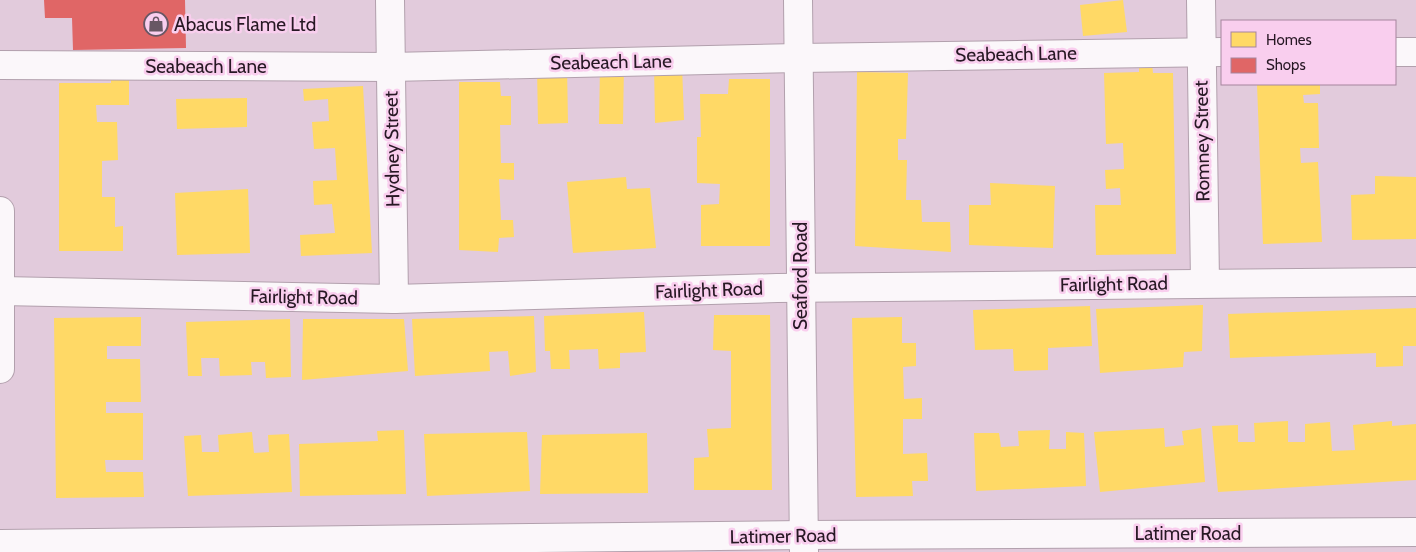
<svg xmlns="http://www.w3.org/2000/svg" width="1416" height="552" viewBox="0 0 1416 552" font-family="Cabin,sans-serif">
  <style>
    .homes { fill: #ffd966 }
    .shops { fill: #e06666 }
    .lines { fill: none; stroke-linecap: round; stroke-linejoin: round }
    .minor-casing { stroke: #b2a0ad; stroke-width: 30 }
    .major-casing { stroke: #b2a0ad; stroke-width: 30 }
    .minor { stroke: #fbf7fa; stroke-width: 28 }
    .major { stroke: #fbf7fa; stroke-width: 28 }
    .labels { text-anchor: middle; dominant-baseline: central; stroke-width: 5; stroke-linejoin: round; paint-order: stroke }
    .poi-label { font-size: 19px; fill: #271824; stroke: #f9ceee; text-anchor: start }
    .street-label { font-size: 19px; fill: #271824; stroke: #f9ceee }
  </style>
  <rect width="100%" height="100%" fill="#e2cbdc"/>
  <g class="homes">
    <path d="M1123,0L1127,32L1083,36L1080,5Z"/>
    <path d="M1139,63L1152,64L1153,73H1173L1176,254L1096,255L1095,205H1121L1120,188L1106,189L1105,170L1124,169L1123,143L1106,144L1104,73L1139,72Z"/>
    <path d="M654,64L682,65L684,120L655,123Z"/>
    <path d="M600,65H624L623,124H599Z"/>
    <path d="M567,67L568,123L538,124L537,68Z"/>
    <path d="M857,72L908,73L906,139H898V160H907L906,200H921L922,222H950L951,252L855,246Z"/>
    <path d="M111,77H129V105H96L97,122H117L118,160L102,161V197H115V227L123,226V251H59V83H111Z"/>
    <path d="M729,79H770V246H701V205L719,204L720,184L697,183V137H701L700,94H728Z"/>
    <path d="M459,82H500L501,96H511V125H500L501,163H514V180L499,179L501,220H513L514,237L499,238L498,252L459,250Z"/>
    <path d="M1257,84H1320V94L1303,95L1304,103H1318L1319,148H1300L1301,163L1318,162L1322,242L1263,244Z"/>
    <path d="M363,86L372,253L301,256L300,235L335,233L332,204L314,205L313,181L337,180L335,148L314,149L312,122L329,121L328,99L304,101L303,89Z"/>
    <path d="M247,98V127L177,129L176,99Z"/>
    <path d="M1375,176L1416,177V239L1352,240L1351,195L1375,194Z"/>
    <path d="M626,177L627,189L650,188L656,248L573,253L567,182Z"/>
    <path d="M990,183L1055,186L1053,248L969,245V205H991Z"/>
    <path d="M248,189L250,253L177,255L175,193Z"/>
    <path d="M1203,305L1202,351L1184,352L1183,367L1100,373L1096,309Z"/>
    <path d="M1090,306L1092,346L1048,348V370L1014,371L1013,349L975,350L973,310Z"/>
    <path d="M1416,308V346H1403V366L1376,367V353L1230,358L1228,314Z"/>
    <path d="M644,312L646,352L620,353V368L599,369L598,349L569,350L570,369H551L550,351H545L544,316Z"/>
    <path d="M714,315H770L772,490H694V458L709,457L707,429L731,428V351L713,350Z"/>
    <path d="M534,316L536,372L510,376L508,351L489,352L490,371L415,376L412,319Z"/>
    <path d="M141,317V346H107V359H140L141,402H106V413H143V460H105L106,472H143L144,497L56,498L54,318Z"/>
    <path d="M902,317V343H916V366L903,367L904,399L922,398V419H903V454L927,453L928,481H912L913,496L856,497L852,318Z"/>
    <path d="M290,319L291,377L266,378L265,362H251L252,375L220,376L219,358H201L202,376H188L186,322Z"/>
    <path d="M303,319H404L408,371L302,380Z"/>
    <path d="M1288,421V442H1305V424L1330,422L1332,451L1355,450L1353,425L1392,421V426L1416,424V480L1218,492L1212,426L1238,425V442H1255L1254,423Z"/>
    <path d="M1164,428L1165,447L1184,445L1182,431L1201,428L1205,482L1100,492L1094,432Z"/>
    <path d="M404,430L406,494L300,496L299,444L378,441L377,431Z"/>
    <path d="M1050,430L1049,449H1066V432L1084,433L1086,486L976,491L974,433H999L1001,447L1019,446L1018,431Z"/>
    <path d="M252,432L254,453L269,452L268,435L289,434L292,492L188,496L184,436L201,435L202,452H219L218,435Z"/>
    <path d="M527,432L530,491L427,496L424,434Z"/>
    <path d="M647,433L648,493L540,494L542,435Z"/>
  </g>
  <path class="shops" d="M44,0H185L186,48L73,50L72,18H45Z"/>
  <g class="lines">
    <g class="minor-casing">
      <g id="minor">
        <path d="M390,0L394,299"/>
        <path d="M798,0L804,552"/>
        <path d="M1201,0L1205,283"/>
        <path d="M1395,52H1416"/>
        <path d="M0,65L391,67L798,58L1222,52"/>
        <path d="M2,291L394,299L777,288L1416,282"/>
        <path d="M0,544L804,535L1416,532"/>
      </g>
    </g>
    <g class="major-casing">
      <path id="major" d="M0,211V369"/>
    </g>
    <use href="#minor" class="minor"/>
    <use href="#major" class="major"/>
  </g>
  <defs>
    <g id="shop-ring" transform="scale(1.25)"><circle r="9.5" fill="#f9ceee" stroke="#685764" stroke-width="1.5"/><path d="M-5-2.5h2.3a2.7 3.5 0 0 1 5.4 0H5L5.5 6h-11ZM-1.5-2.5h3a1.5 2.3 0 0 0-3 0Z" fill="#685764"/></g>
  </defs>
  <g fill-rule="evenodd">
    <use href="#shop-ring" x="156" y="24"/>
  </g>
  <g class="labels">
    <g class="poi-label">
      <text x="174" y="24">Abacus Flame Ltd</text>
    </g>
    <g class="street-label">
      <text transform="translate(1016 54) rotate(-1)">Seabeach Lane</text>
      <text transform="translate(611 62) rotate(-1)">Seabeach Lane</text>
      <text x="206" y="66">Seabeach Lane</text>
      <text transform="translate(1202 141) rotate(-91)">Romney Street</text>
      <text transform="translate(392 149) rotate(-91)">Hydney Street</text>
      <text transform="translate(800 276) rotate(-90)">Seaford Road</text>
      <text transform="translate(1114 284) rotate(-1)">Fairlight Road</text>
      <text transform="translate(709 290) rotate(-2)">Fairlight Road</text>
      <text transform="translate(304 297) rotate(1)">Fairlight Road</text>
      <text x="1188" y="533">Latimer Road</text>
      <text transform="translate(783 536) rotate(-1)">Latimer Road</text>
    </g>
  </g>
  <rect x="1221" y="20" width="175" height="65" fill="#f9ceee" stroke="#a5859d"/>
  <rect x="1231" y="32" width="25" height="15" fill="#ffd966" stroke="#a5859d"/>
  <text x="1266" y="45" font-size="15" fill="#271824">Homes</text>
  <rect x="1231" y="58" width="25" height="15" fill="#e06666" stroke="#a5859d"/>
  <text x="1266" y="70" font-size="15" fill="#271824">Shops</text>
</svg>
